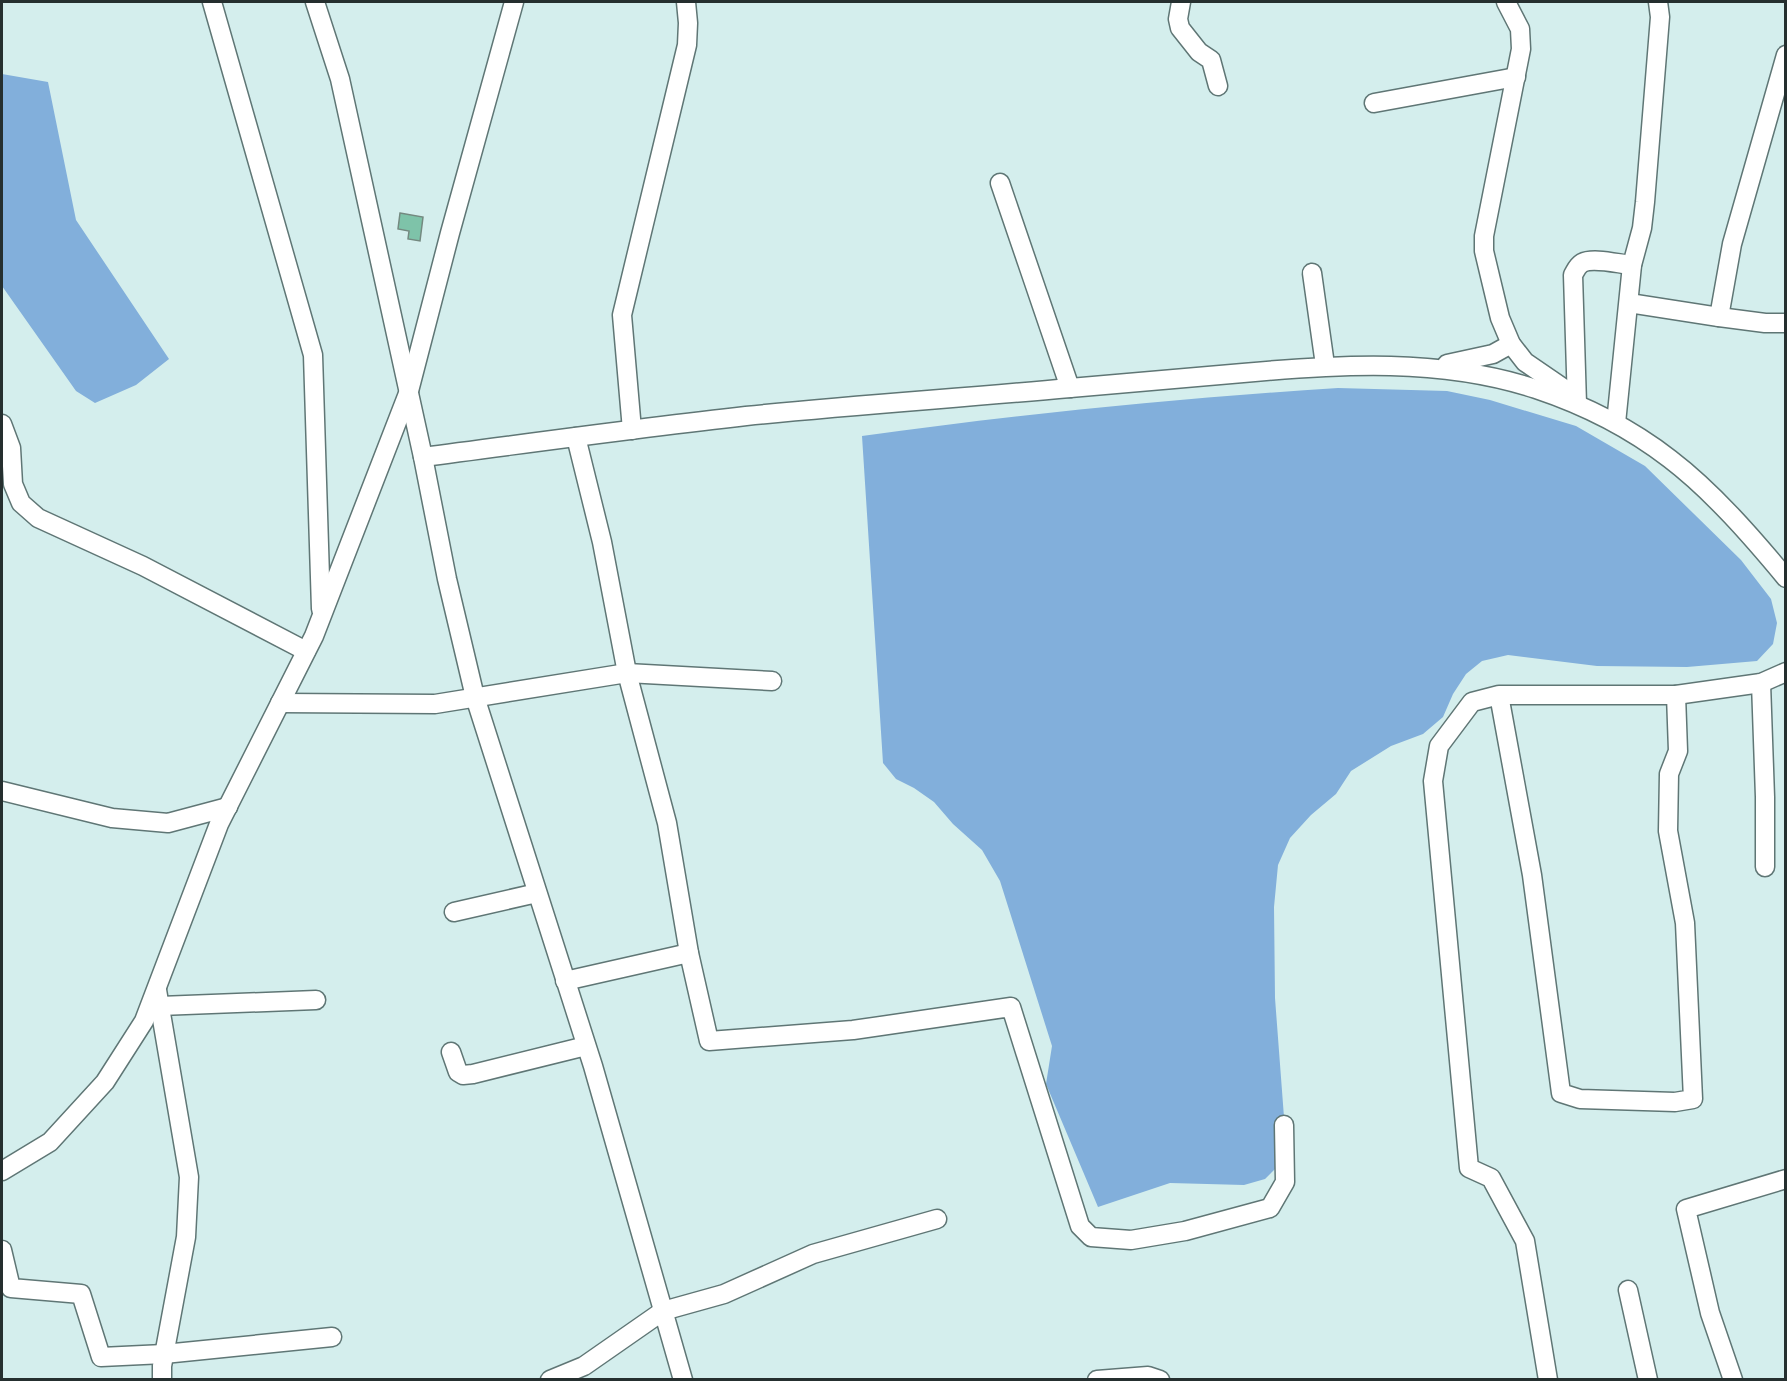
<svg xmlns="http://www.w3.org/2000/svg" width="1787" height="1381" viewBox="0 0 1787 1381" font-family="Figtree,sans-serif">
  <style>
    .water { fill: #82afdb }
    .building { fill: #7ec3a9; stroke: #748980; stroke-width: 1.5 }
    .lines { fill: none; stroke-linecap: round; stroke-linejoin: round }
    .minor-casing { stroke: #5f7675; stroke-width: 21 }
    .minor { stroke: #fff; stroke-width: 18 }
  </style>
  <rect width="100%" height="100%" fill="#d4eeed"/>
  <g class="water">
    <path d="M2,74L48,82L76,220L169,359L136,385L95,403L76,391L2,286Z"/>
    <path d="M1338,388L1447,391L1490,400L1576,426L1645,466L1741,560L1771,599L1777,623L1773,644L1757,661L1687,667L1597,666L1508,655L1482,661L1466,674L1453,694L1443,717L1423,734L1391,746L1351,771L1336,794L1311,815L1290,838L1278,865L1274,907L1275,998L1287,1157L1265,1179L1244,1185L1170,1183L1098,1207L1046,1084L1052,1046L1000,881L982,850L953,824L934,802L914,788L896,779L883,763L862,436C1019,414 1179,398 1338,388Z"/>
  </g>
  <path class="building" d="M400,213L423,217L420,241L408,239L409,231L398,229Z"/>
  <g class="lines">
    <g class="minor-casing">
      <g id="minor">
        <path d="M212,2L313,355L321,609"/>
        <path d="M315,2L340,79L423,457L447,579L475,697L593,1066L683,1380"/>
        <path d="M1181,2L1178,19L1180,28L1199,52L1211,60L1218,86"/>
        <path d="M1506,2L1520,29L1521,49L1484,236V251L1500,318L1511,344L1525,362L1563,388L1574,400"/>
        <path d="M1786,55L1732,244L1719,317L1765,323H1786"/>
        <path d="M1374,103L1516,77"/>
        <path d="M1000,183L1070,388"/>
        <path d="M1312,273L1325,365"/>
        <path d="M1629,303L1719,317"/>
        <path d="M1447,364L1493,354L1511,344"/>
        <path d="M1577,404L1573,275C1576,270 1577,266 1582,263C1593,257 1619,264 1632,265"/>
        <path d="M1616,423L1632,265L1642,228L1645,202L1660,17L1658,2"/>
        <path d="M2,424L11,448L13,484L21,503L38,518L143,566L306,651"/>
        <path d="M632,430L622,315L687,45L688,23L686,2"/>
        <path d="M576,437L602,542L627,673L667,823L689,953L709,1041L853,1030L1011,1007L1080,1226L1091,1237L1131,1240L1185,1231L1270,1208L1285,1182L1284,1125"/>
        <path d="M423,457C531,443 638,428 746,416C854,405 962,398 1070,388C1127,383 1185,378 1243,373C1340,364 1442,358 1536,389C1584,405 1630,428 1670,459C1712,491 1752,537 1786,578"/>
        <path d="M1761,683L1765,797V867"/>
        <path d="M1499,695L1532,875L1561,1093L1580,1099L1675,1102L1693,1099L1685,923L1668,831L1669,774L1678,751L1676,695H1499L1472,702L1439,746L1433,781L1469,1168L1491,1178L1525,1241L1548,1380"/>
        <path d="M1676,695L1761,683L1786,672"/>
        <path d="M280,703L435,704L627,673L772,681"/>
        <path d="M2,791L112,818L168,823L228,807"/>
        <path d="M454,912L537,893"/>
        <path d="M565,981L689,953"/>
        <path d="M157,990L189,1177L186,1237L162,1366V1380"/>
        <path d="M160,1006L316,1000"/>
        <path d="M451,1052L458,1072L463,1075L473,1074L586,1046"/>
        <path d="M2,1171L50,1142L105,1082L144,1021L219,824L314,636L409,391L450,233L514,2"/>
        <path d="M2,1250L11,1288L81,1294L101,1357L164,1354L332,1337"/>
        <path d="M1628,1290L1648,1380"/>
        <path d="M550,1380L584,1366L663,1311L724,1294L813,1254L937,1219"/>
        <path d="M1097,1380L1148,1376L1160,1380"/>
        <path d="M1733,1380L1710,1313L1686,1209L1786,1179"/>
      </g>
    </g>
    <use href="#minor" class="minor"/>
  </g>
  <rect width="1787" height="1381" fill="none" stroke="#252f2f" stroke-width="6"/>
</svg>
